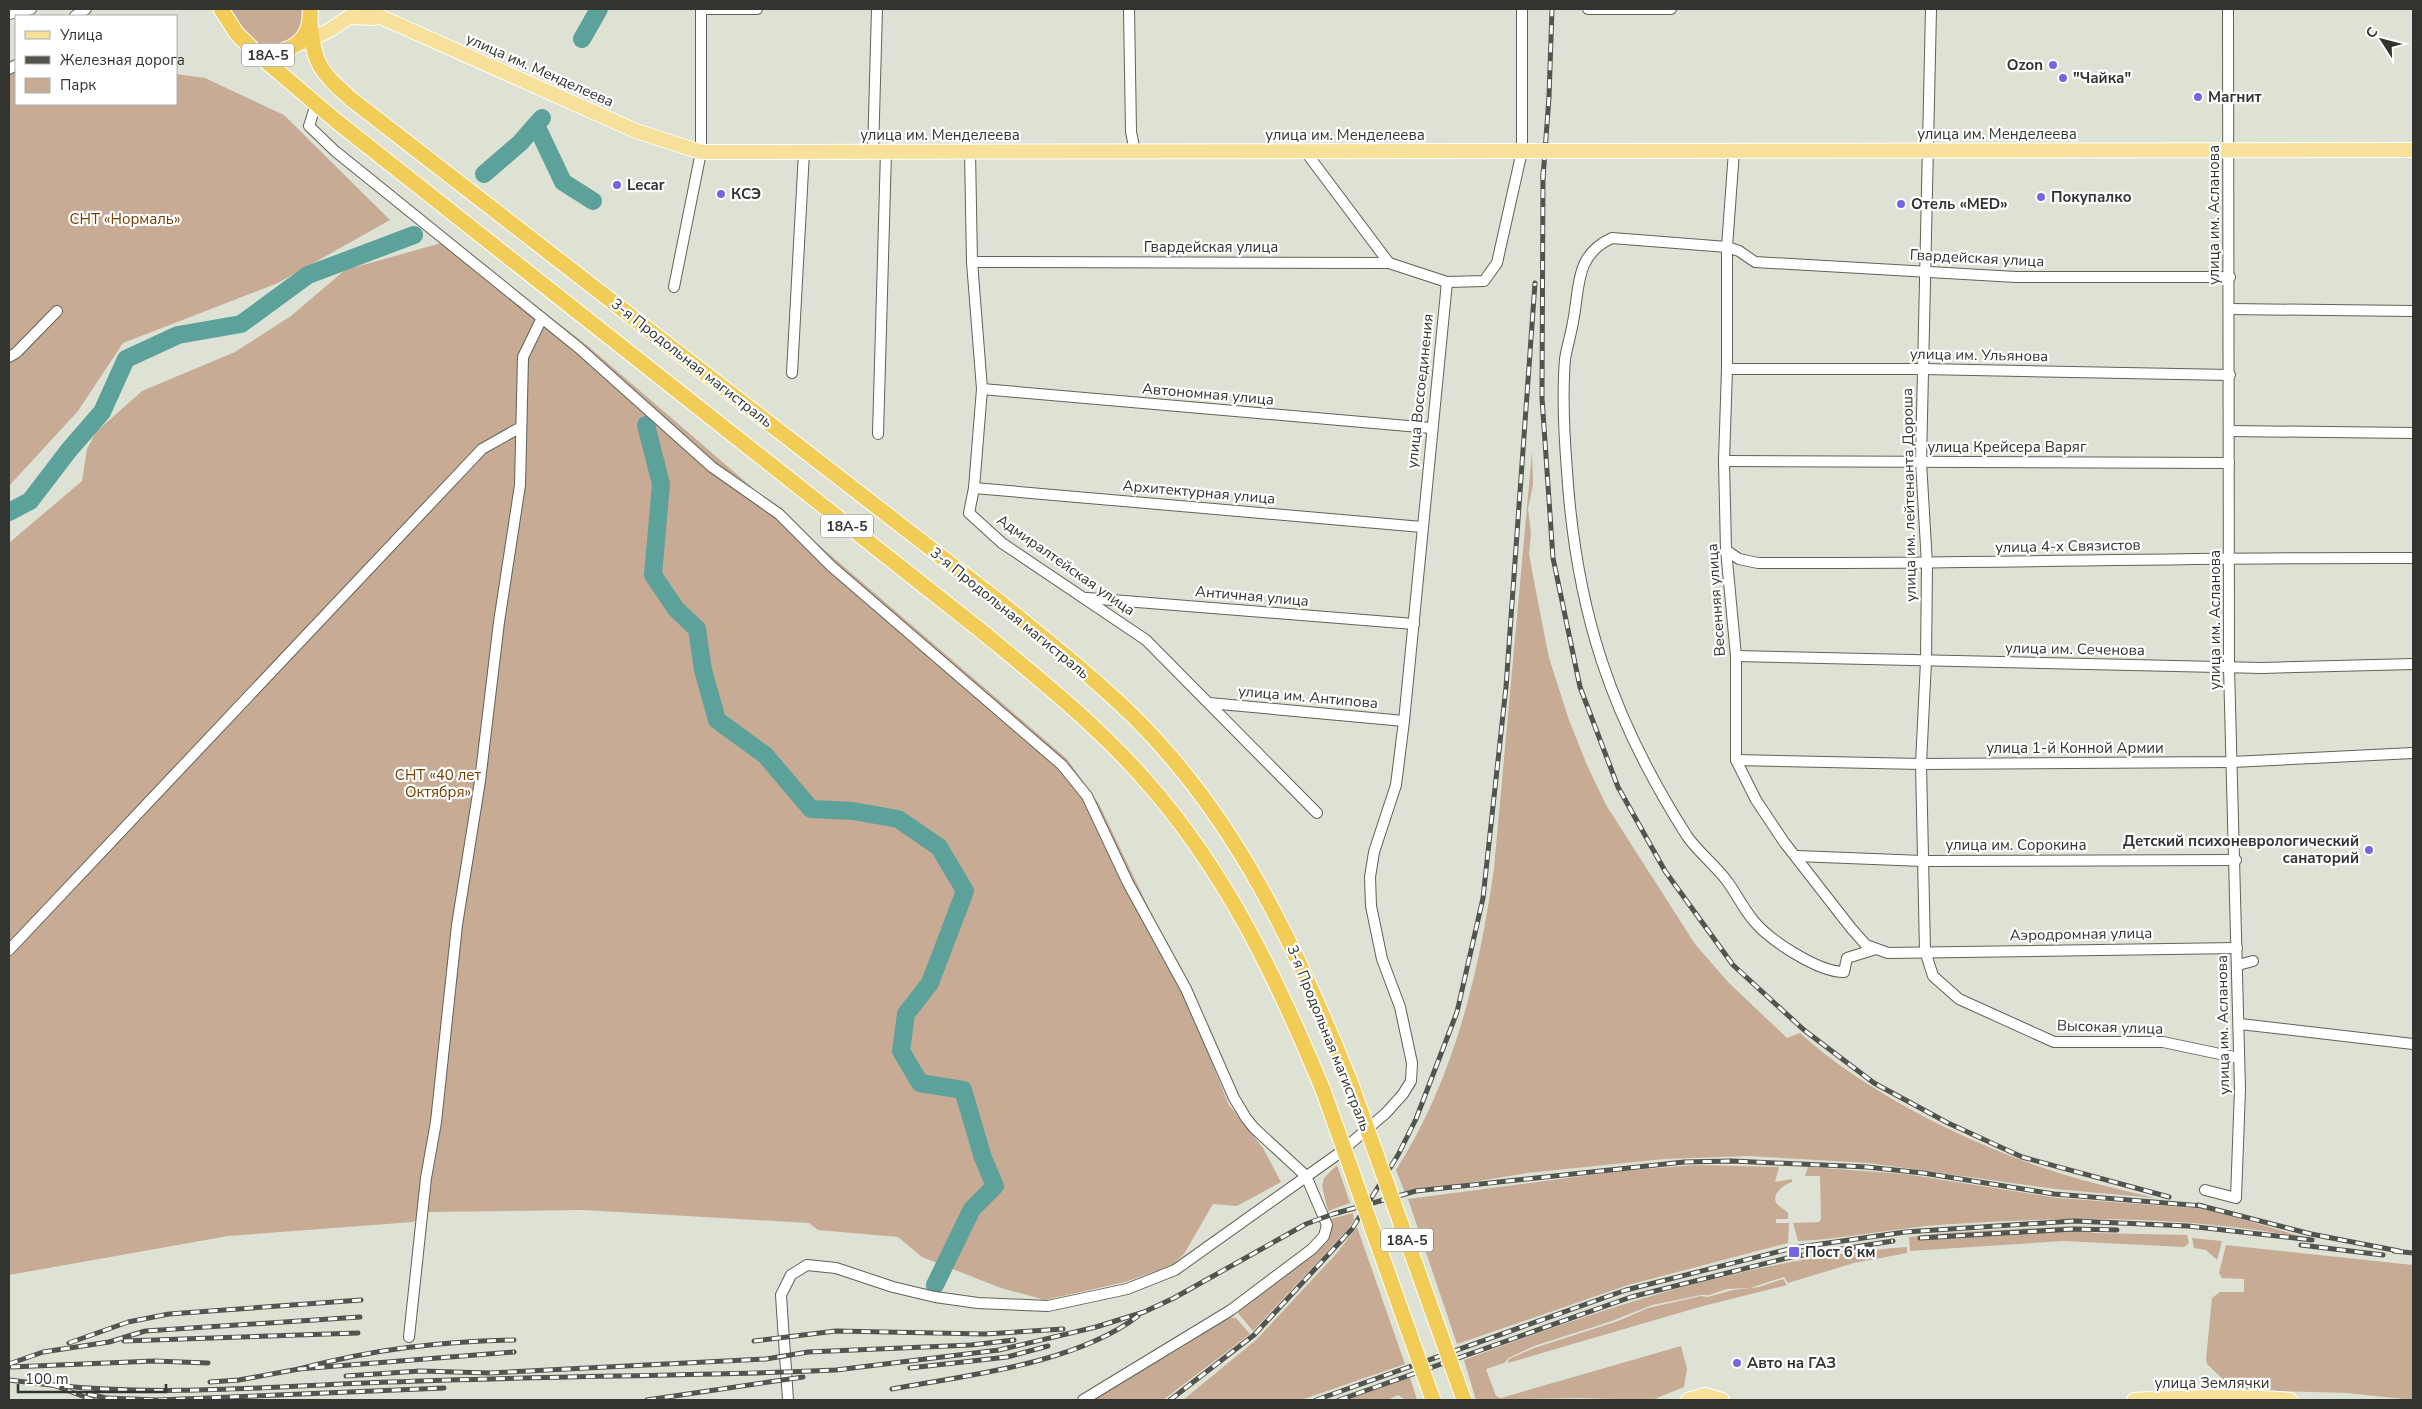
<svg xmlns="http://www.w3.org/2000/svg" width="2422" height="1409" font-family="'Nunito Sans',sans-serif">
<rect width="100%" height="100%" fill="#dde2d5"/>
<!-- green -->
<g fill="#c7ab95">
<path d="M229,9H305C304,19 301,34 292,40C282,48 261,49 251,41C242,33 235,19 229,9Z"/>
<polygon points="16,65 16,104 176,104 176,74 205,78 284,115 390,220 278,283 123,343 78,411 9,486 9,68"/>
<polygon points="452,240 589,347 1067,759 1099,804 1152,915 1229,1105 1263,1148 1281,1182 1237,1206 1213,1204 1184,1254 1172,1265 1125,1282 1045,1300 1001,1288 922,1257 898,1237 818,1230 809,1223 584,1210 428,1212 413,1222 228,1236 9,1275 9,543 82,481 87,449 96,432 142,391 235,352 291,316 345,270"/>
<path d="M1532,452L1533,484L1528,509L1531,533L1529,554L1534,581L1549,658L1569,720L1587,765L1606,805L1695,944L1728,982L1787,1038L1800,1033C1867,1094 1973,1146 2059,1173C2090,1183 2123,1190 2155,1198L2055,1189L1869,1163L1748,1156L1664,1159L1527,1173L1405,1193L1396,1170C1454,1079 1479,974 1494,868Z"/>
<polygon points="1337,1165 1350,1203 1328,1211 1322,1186 1324,1178"/>
<path d="M1697,1165L1779,1167L1775,1182L1792,1179V1182C1784,1184 1770,1195 1777,1204C1780,1207 1785,1210 1788,1213V1219H1776V1223H1789L1788,1243L1628,1285L1457,1344L1408,1199L1620,1171Z"/>
<path d="M1808,1167L1905,1174L2058,1198L2206,1209L2307,1238C2182,1215 2063,1216 1937,1225C1890,1229 1844,1239 1798,1241L1793,1223L1819,1222L1821,1219L1820,1176H1805Z"/>
<polygon points="1353,1213 1354,1220 1348,1229 1253,1331 1238,1313 1239,1309 1328,1236 1332,1228 1331,1219"/>
<polygon points="2070,1226 2094,1233 2187,1235 2189,1243 2184,1247 2063,1241 1910,1251 1909,1237 1945,1233"/>
<polygon points="1357,1227 1405,1364 1301,1400 1183,1400 1256,1340 1336,1254"/>
<polygon points="2192,1238 2222,1241 2217,1260 2206,1250 2194,1248"/>
<polygon points="2226,1245 2413,1265 2413,1400 2347,1393 2248,1390 2230,1386 2207,1364 2206,1360 2212,1298 2220,1292 2244,1292 2244,1279 2222,1278 2219,1273"/>
<path d="M1907,1247V1253L1854,1263L1788,1283L1784,1277L1750,1288L1727,1289L1709,1295H1701L1652,1305L1609,1322L1534,1346L1509,1358L1504,1363L1486,1369L1496,1396L1501,1398L1681,1346L1687,1369L1684,1387L1652,1400L1578,1398L1476,1400L1464,1360C1608,1306 1753,1258 1907,1247Z"/>
<polygon points="1783,1279 1787,1285 1703,1306 1508,1363 1509,1359 1534,1348 1618,1321 1648,1308 1701,1296 1708,1297 1733,1290 1759,1287"/>
<polygon points="1226,1317 1236,1318 1250,1334 1163,1400 1091,1400 1184,1346"/>
<polygon points="1409,1374 1417,1400 1406,1400 1398,1395 1387,1400 1333,1400"/>
</g>
<g fill="none" stroke-linecap="round" stroke-linejoin="round">
<!-- river -->
<g stroke="#5da19b" stroke-width="18">
<polyline points="582,39 599,9"/>
<polyline points="536,125 563,182 593,201"/>
<polyline points="484,174 520,143 542,118"/>
<polyline points="646,425 661,484 653,575 676,609 697,629 703,670 717,720 765,755 811,809 853,811 898,819 939,847 965,891 930,983 906,1014 901,1051 920,1083 963,1090 983,1158 995,1186 972,1209 935,1285"/>
<polyline points="9,512 30,501 69,450 102,412 126,359 178,335 241,324 308,275 414,235"/>
</g>
<!-- minor casing -->
<g stroke="#5f6358" stroke-width="12">
<g id="minor">
<polyline points="701,9 757,9"/>
<polyline points="1129,9 1131,132 1135,151"/>
<polyline points="1588,9 1671,9"/>
<polyline points="1931,9 1921,462 1927,564 1926,661 1921,764 1925,951 1933,976 1959,999 2054,1042 2163,1042 2239,1058"/>
<polyline points="9,14 31,9"/>
<polyline points="75,16 86,9"/>
<polyline points="9,69 16,65"/>
<polyline points="316,104 309,126 335,151 579,348 712,467 779,514 831,566 1062,765 1087,796 1128,883 1186,989 1234,1098 1246,1118 1254,1128 1306,1176 1327,1225 1324,1236 1312,1249 1231,1310 1083,1400"/>
<polyline points="1305,151 1389,263"/>
<polyline points="1734,151 1727,247 1727,369 1724,461 1726,550 1736,656 1736,760 1756,800 1784,842 1851,928 1866,945 1888,953 2237,948"/>
<polyline points="873,152 877,9"/>
<polyline points="970,152 972,262 982,389 974,488 969,513 1002,543 1146,640 1317,813"/>
<polyline points="972,262 1389,263 1447,282 1484,281 1497,263 1522,151 1522,9"/>
<polyline points="674,287 701,152 701,9"/>
<polyline points="2230,309 2413,311"/>
<polyline points="9,357 16,353 57,311"/>
<polyline points="1727,369 1923,369 2230,375"/>
<polyline points="792,373 804,152"/>
<polyline points="982,389 1431,428"/>
<polyline points="2230,431 2413,433"/>
<polyline points="878,434 886,152"/>
<polyline points="1724,461 2229,463"/>
<polyline points="974,488 1422,527"/>
<path d="M1726,550L1739,559L1758,563C1977,564 2195,557 2413,558"/>
<polyline points="1087,598 1414,624"/>
<polyline points="1736,656 2262,668 2413,664"/>
<polyline points="1209,703 1404,721"/>
<polyline points="1736,760 1921,764 2232,762 2413,753"/>
<polyline points="1797,856 1923,861 2236,860"/>
<path d="M1876,949L1847,958L1844,972C1818,972 1769,940 1753,920C1743,908 1736,893 1727,881C1715,865 1698,852 1687,836C1611,717 1576,611 1567,471C1564,434 1562,396 1565,359C1567,347 1571,334 1573,322C1580,288 1574,255 1612,238L1727,247L1739,251L1755,262L2016,277H2230"/>
<polyline points="9,950 482,449 521,427"/>
<polyline points="2238,965 2253,961"/>
<polyline points="2240,1024 2413,1044"/>
<polyline points="2205,1190 2236,1198 2240,1089 2229,667 2228,9"/>
<polyline points="409,1337 426,1178 436,1122 457,925 480,781 499,622 520,485 523,357 542,318"/>
<polyline points="788,1400 781,1295 791,1275 807,1265 836,1268 893,1287 935,1297 978,1303 1048,1306 1127,1289 1175,1270 1338,1154 1386,1113 1403,1094 1411,1081 1412,1063 1400,1007 1382,959 1371,906 1370,877 1374,852 1396,785 1404,721 1447,282"/>
</g>
</g>
<!-- major casing -->
<g stroke="#fff" stroke-width="16">
<g id="major">
<polyline points="363,9 636,131 701,152 1522,151"/>
<polyline points="303,43 330,30 349,17 374,18"/>
<polyline points="1581,151 2413,150"/>
<polyline points="1688,1400 1705,1395 1722,1400"/>
<path d="M2134,1400C2187,1397 2237,1395 2290,1400"/>
</g>
</g>
<!-- highway casing -->
<g stroke="#fff" stroke-width="17">
<g id="highway">
<path d="M221,9L237,34L260,56C289,52 313,43 310,9"/>
<path d="M310,22C314,65 320,71 351,99L1001,603C1046,640 1092,676 1133,716C1238,820 1295,946 1350,1081"/>
<path d="M260,56L335,120L980,630C1037,677 1096,724 1145,780C1226,871 1277,979 1323,1090"/>
</g>
</g>
<!-- minor -->
<use href="#minor" stroke="#fff" stroke-width="10"/>
<!-- major -->
<use href="#major" stroke="#f7e09a" stroke-width="14"/>
<!-- highway -->
<use href="#highway" stroke="#f1cc56" stroke-width="15"/>
<!-- rail casing -->
<g stroke="#52554e" stroke-width="5">
<g id="rail">
<polyline points="1543,171 1542,398 1553,558 1580,687 1618,787 1665,871 1733,965 1804,1030 1874,1083 1948,1123 2022,1157 2169,1197"/>
<polyline points="1543,178 1549,97 1552,9"/>
<polyline points="2198,1205 2311,1234 2399,1251"/>
<polyline points="1920,1238 2074,1229 2117,1230"/>
<polyline points="2301,1245 2383,1255"/>
<polyline points="2394,1251 2413,1253"/>
<path d="M514,1340C436,1342 374,1349 299,1369L514,1352"/>
<polyline points="124,1341 358,1333"/>
<polyline points="754,1341 836,1331 985,1334 1063,1329"/>
<polyline points="69,1343 128,1322 169,1314 361,1300"/>
<polyline points="9,1364 43,1352 109,1342 145,1331 360,1317"/>
<polyline points="11,1367 154,1361 208,1363"/>
<polyline points="910,1368 1007,1357 1048,1346"/>
<polyline points="346,1376 420,1371 490,1373 766,1359 808,1352 971,1345 1014,1340"/>
<polyline points="9,1380 59,1386"/>
<polyline points="210,1382 239,1380 299,1369"/>
<path d="M892,1389C968,1375 1075,1364 1138,1316"/>
<polyline points="88,1394 115,1400"/>
<polyline points="108,1398 157,1400"/>
<path d="M93,1400L53,1385C164,1397 277,1386 389,1382C521,1377 654,1376 786,1372L836,1370L999,1350L1096,1327L1144,1312L1174,1298L1306,1224L1333,1214L1416,1191L1684,1162L1732,1161L1867,1167L1923,1173L2054,1194L2203,1206"/>
<polyline points="158,1400 444,1388"/>
<polyline points="647,1400 803,1377"/>
<polyline points="1170,1400 1254,1335 1352,1229 1398,1155 1416,1119 1457,1012 1483,898 1506,687 1535,283"/>
<polyline points="1316,1400 1626,1290 1793,1248 1905,1232 2074,1221 2188,1226 2312,1240"/>
<polyline points="1339,1400 1631,1297 1791,1257 1893,1241"/>
</g>
</g>
<!-- rail -->
<use href="#rail" stroke="#fff" stroke-width="3" stroke-dasharray="9" stroke-linecap="butt"/>
<!-- major-bridge casing -->
<g stroke="#fff" stroke-width="16" stroke-linecap="butt">
<polyline id="major-bridge" points="1522,151 1581,151"/>
</g>
<!-- highway-bridge casing -->
<g stroke="#fff" stroke-width="17" stroke-linecap="butt">
<g id="highway-bridge">
<polyline points="1350,1081 1464,1400"/>
<polyline points="1323,1090 1433,1400"/>
</g>
</g>
<!-- major-bridge -->
<use href="#major-bridge" stroke="#f7e09a" stroke-width="14"/>
<!-- highway-bridge -->
<use href="#highway-bridge" stroke="#f1cc56" stroke-width="15"/>
</g>
<!-- markers -->
<g fill="#7565e0" stroke="#fff" stroke-width="2">
<circle cx="2053" cy="65" r="5"/>
<circle cx="2063" cy="78" r="5"/>
<circle cx="2198" cy="97" r="5"/>
<circle cx="617" cy="185" r="5"/>
<circle cx="721" cy="194" r="5"/>
<circle cx="2041" cy="197" r="5"/>
<circle cx="1901" cy="204" r="5"/>
<circle cx="2369" cy="850" r="5"/>
<rect x="1788" y="1246" width="12" height="12" rx="2.5"/>
<circle cx="1737" cy="1363" r="5"/>
</g>
<g text-anchor="middle" dominant-baseline="central" stroke-width="4.5" stroke-linejoin="round" paint-order="stroke">
<!-- shield labels -->
<g fill="#fff" stroke="#70716d" stroke-width="1">
<rect x="242" y="43.5" width="52" height="23" rx="4"/>
<rect x="821" y="514.5" width="52" height="23" rx="4"/>
<rect x="1381" y="1228.5" width="52" height="23" rx="4"/>
</g>
<g font-size="14" font-weight="bold" fill="#32342f">
<text x="268" y="55">18А-5</text>
<text x="847" y="526">18А-5</text>
<text x="1407" y="1240">18А-5</text>
</g>
<!-- poi labels -->
<g font-size="15" font-weight="bold" fill="#32342f" stroke="#fff" text-anchor="start">
<text x="2043" y="65" text-anchor="end">Ozon</text>
<text x="2073" y="78">"Чайка"</text>
<text x="2208" y="97">Магнит</text>
<text x="627" y="185">Lecar</text>
<text x="731" y="194">КСЭ</text>
<text x="2051" y="197">Покупалко</text>
<text x="1911" y="204">Отель «MED»</text>
<text x="2359" y="841" text-anchor="end">Детский психоневрологический<tspan x="2359" dy="17">санаторий</tspan></text>
<text x="1805" y="1252">Пост 6 км</text>
<text x="1747" y="1363">Авто на ГАЗ</text>
</g>
<!-- street labels -->
<g font-size="15" fill="#32342f" stroke="#fff">
<text transform="translate(540 70) rotate(24)">улица им. Менделеева</text>
<text x="1997" y="134">улица им. Менделеева</text>
<text x="940" y="135">улица им. Менделеева</text>
<text x="1345" y="135">улица им. Менделеева</text>
<text transform="translate(2214 215) rotate(-90)">улица им. Асланова</text>
<text x="1211" y="247">Гвардейская улица</text>
<text transform="translate(1977 258) rotate(3)">Гвардейская улица</text>
<text transform="translate(1979 355) rotate(1)">улица им. Ульянова</text>
<text transform="translate(692 363) rotate(38)">3-я Продольная магистраль</text>
<text transform="translate(1420 391) rotate(-84)">улица Воссоединения</text>
<text transform="translate(1208 394) rotate(5)">Автономная улица</text>
<text x="2007" y="447">улица Крейсера Варяг</text>
<text transform="translate(1199 492) rotate(5)">Архитектурная улица</text>
<text transform="translate(1909 495) rotate(-91)">улица им. лейтенанта Дороша</text>
<text transform="translate(2068 546) rotate(-1)">улица 4-х Связистов</text>
<text transform="translate(1066 565) rotate(35)">Адмиралтейская улица</text>
<text transform="translate(1252 596) rotate(5)">Античная улица</text>
<text transform="translate(1716 600) rotate(-94)">Весенняя улица</text>
<text transform="translate(1010 613) rotate(39)">3-я Продольная магистраль</text>
<text transform="translate(2215 620) rotate(-90)">улица им. Асланова</text>
<text transform="translate(2075 649) rotate(1)">улица им. Сеченова</text>
<text transform="translate(1308 697) rotate(5)">улица им. Антипова</text>
<text x="2075" y="748">улица 1-й Конной Армии</text>
<text x="2016" y="845">улица им. Сорокина</text>
<text transform="translate(2081 934) rotate(-1)">Аэродромная улица</text>
<text transform="translate(2223 1025) rotate(-91)">улица им. Асланова</text>
<text transform="translate(2110 1027) rotate(2)">Высокая улица</text>
<text transform="translate(1329 1038) rotate(68)">3-я Продольная магистраль</text>
<text x="2212" y="1383">улица Землячки</text>
</g>
<!-- park labels -->
<g font-size="15" fill="#753f01" stroke="#fff">
<text x="125" y="219">СНТ «Нормаль»</text>
<text x="438" y="775">СНТ «40 лет<tspan x="438" dy="17">Октября»</tspan></text>
</g>
</g>
<!-- border -->
<rect width="2422" height="1409" fill="none" stroke="#32342f" stroke-width="20"/>
<!-- legend -->
<rect x="15" y="15" width="162" height="90" fill="#ffffff" stroke="#adaeac"/>
<rect x="25" y="31" width="25" height="8" fill="#f7e09a" stroke="#adaeac"/>
<text x="60" y="40" font-size="15" fill="#32342f">Улица</text>
<rect x="25" y="56" width="25" height="8" fill="#52554e" stroke="#adaeac"/>
<text x="60" y="65" font-size="15" fill="#32342f">Железная дорога</text>
<rect x="25" y="78" width="25" height="15" fill="#c7ab95" stroke="#adaeac"/>
<text x="60" y="90" font-size="15" fill="#32342f">Парк</text>
<!-- north arrow -->
<g transform="translate(2382 40) rotate(306)" stroke="#ffffff" stroke-width="4" paint-order="stroke">
<path d="M0-4L9 19L0 12L-9 19Z" fill="#32342f"/>
<text y="-8" font-size="14" font-weight="bold" text-anchor="middle" fill="#32342f">С</text>
</g>
<!-- scale -->
<path d="M18 1384v8h148v-8" fill="none" stroke="#32342f" stroke-width="2.5"/>
<text x="25" y="1384" font-size="15" fill="#32342f" stroke="#ffffff" stroke-width="4" paint-order="stroke">100 m</text>
</svg>
